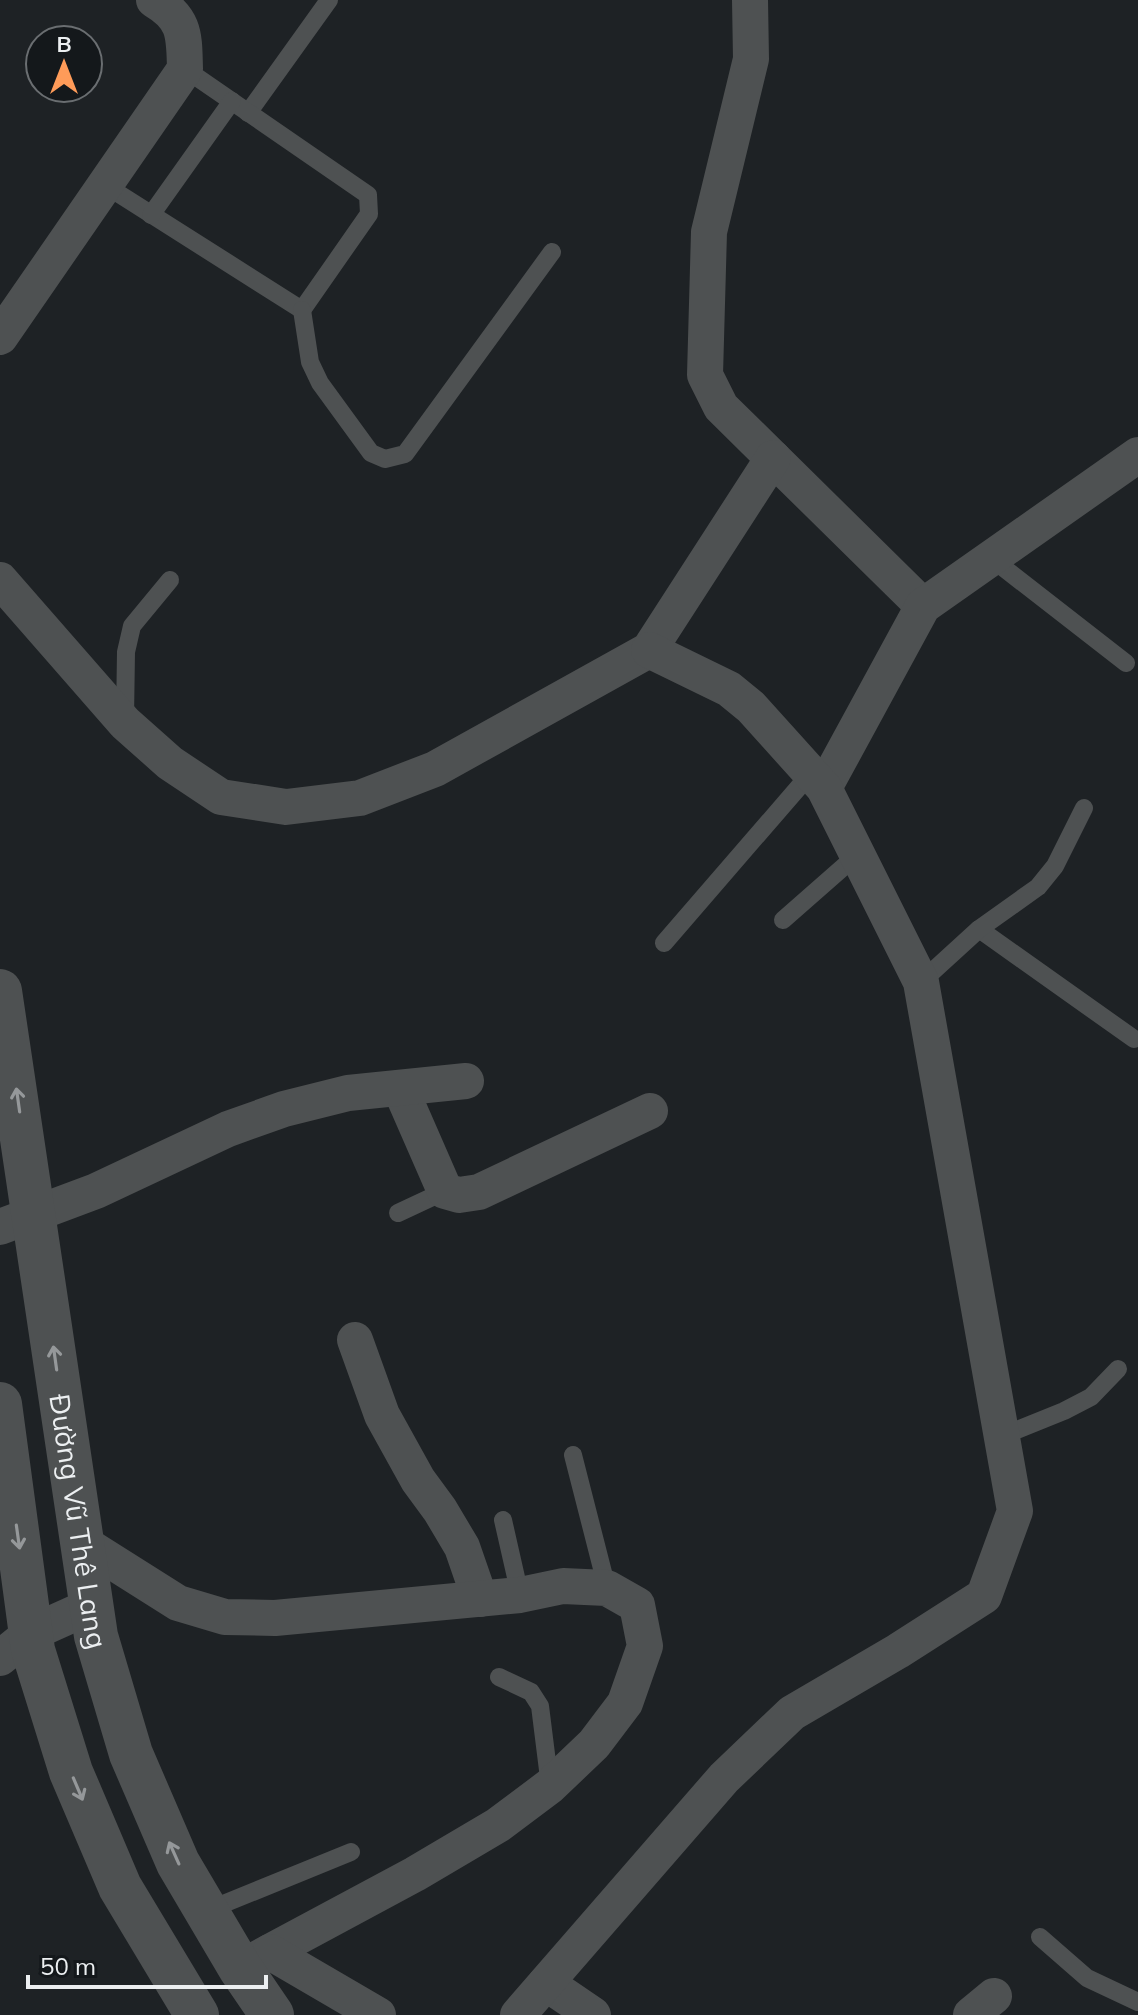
<svg xmlns="http://www.w3.org/2000/svg" width="1138" height="2015" font-family="Mulish,sans-serif">
<rect width="100%" height="100%" fill="#1e2225"/>
<g fill="none" stroke-linecap="round" stroke-linejoin="round">
<!-- service -->
<g stroke="#4e5152" stroke-width="18">
<polyline points="248,113 329,0"/>
<polyline points="105,185 302,310 369,214 368,195 185,69"/>
<polyline points="151,215 232,101"/>
<polyline points="302,310 310,362 320,383 371,453 385,459 405,454 552,252"/>
<polyline points="991,558 1126,663"/>
<polyline points="125,718 126,652 132,626 170,580"/>
<polyline points="783,920 857,855"/>
<polyline points="979,929 1134,1039"/>
<polyline points="664,943 811,773"/>
<polyline points="921,982 979,929 1038,887 1055,866 1084,808"/>
<polyline points="398,1213 445,1191"/>
<polyline points="1002,1436 1064,1411 1091,1397 1118,1369"/>
<polyline points="573,1455 607,1588"/>
<polyline points="503,1520 520,1595"/>
<polyline points="499,1677 531,1692 540,1706 550,1786"/>
<polyline points="206,1911 351,1852"/>
<polyline points="1040,1937 1087,1978 1138,2002"/>
</g>
<!-- minor -->
<g stroke="#4e5152" stroke-width="36">
<polyline points="750,0 751,59 709,232 705,375 721,407 923,606"/>
<path d="M0,337L185,69C184,36 186,19 154,0"/>
<polyline points="0,580 125,723 170,763 221,797 286,807 360,798 435,769 649,650 773,458"/>
<polyline points="824,788 923,606 1138,455"/>
<polyline points="400,1088 445,1191 459,1195 479,1192 650,1111"/>
<polyline points="0,1227 96,1191 228,1129 284,1109 348,1093 466,1081"/>
<polyline points="355,1340 382,1415 418,1480 440,1510 462,1547 480,1599"/>
<polyline points="83,1543 178,1603 225,1617 275,1618 520,1595 563,1586 607,1588 637,1605 645,1646 625,1703 594,1744 550,1786 498,1825 415,1874 240,1968"/>
<polyline points="0,1658 31,1633 91,1606"/>
<polyline points="270,1952 378,2015"/>
<polyline points="546,1983 593,2015"/>
<polyline points="518,2015 724,1778 792,1713 898,1651 984,1596 1015,1511 921,982 824,788 751,707 729,689 649,650"/>
<polyline points="971,2015 994,1996"/>
</g>
<!-- tertiary -->
<g stroke="#4e5152" stroke-width="44">
<path id="s1" d="M0,991L96,1636L131,1754L178,1863L240,1968L272,2015"/>
<polyline points="0,1404 33,1650 71,1772 120,1887 197,2015"/>
</g>
</g>
<!-- one-way arrows -->
<defs><path id="oneway-shaft" d="M-6 0H5M1.5-3L5.5 0L1.5 3" fill="none" stroke-width="1.6" stroke-linecap="round" stroke-linejoin="round" transform="scale(2)"/></defs>
<g stroke="#95989a">
<use href="#oneway-shaft" transform="translate(18 1100) rotate(-98)"/>
<use href="#oneway-shaft" transform="translate(55 1358) rotate(-98)"/>
<use href="#oneway-shaft" transform="translate(18 1537) rotate(82)"/>
<use href="#oneway-shaft" transform="translate(78 1789) rotate(67)"/>
<use href="#oneway-shaft" transform="translate(174 1853) rotate(-114)"/>
</g>
<g text-anchor="middle" dominant-baseline="central" stroke-width="7" stroke-linejoin="round" paint-order="stroke">
<!-- street labels -->
<g font-size="28" fill="#eceff1" stroke="#14181b">
<text stroke="none"><textPath href="#s1" startOffset="536">Đường Vũ Thê Lang</textPath></text>
</g>
</g>
<!-- north arrow -->
<g transform="translate(64 64)"><circle r="38" fill="#14181b" stroke="#6a6e71" stroke-width="2"/>
<path d="M0-6L14 30L0 20L-14 30Z" fill="#fe9b59"/>
<text y="-12" font-size="22" font-weight="bold" text-anchor="middle" fill="#eceff1">B</text>
</g>
<!-- scale -->
<path d="M28 1975v12h238v-12" fill="none" stroke="#eceff1" stroke-width="4"/>
<text x="40" y="1975" font-size="24" fill="#eceff1" stroke="#14181b" stroke-width="6" paint-order="stroke">50 m</text>
</svg>
